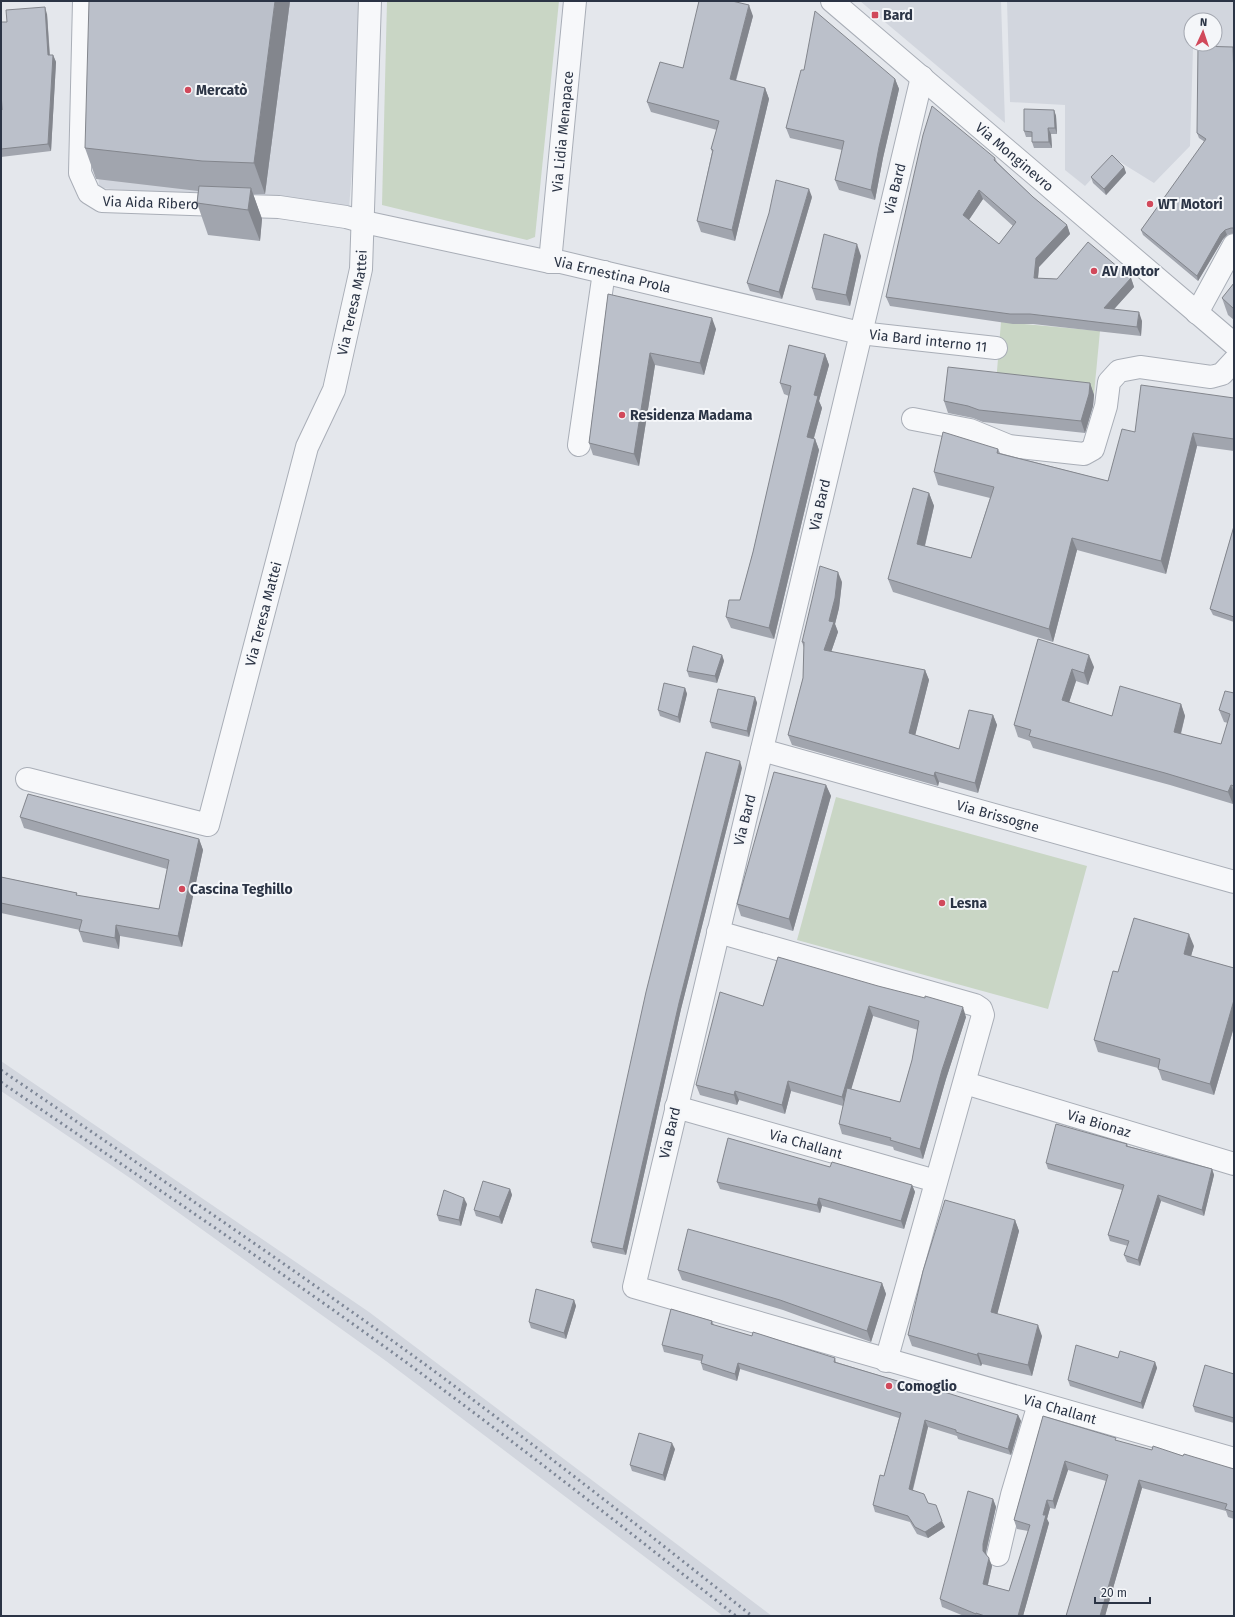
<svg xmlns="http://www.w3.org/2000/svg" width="1235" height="1617" font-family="'Fira Sans',sans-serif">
<rect width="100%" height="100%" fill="#e4e7ec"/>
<!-- built -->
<g fill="#d2d6de" fill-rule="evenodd">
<polygon points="90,1 366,1 349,208 99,188"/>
<polygon points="860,1 1001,1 1005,123"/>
<path d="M1007,1H1234V48L1193,49L1190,146L1154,183L1112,157L1085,186L1065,170V105L1010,102ZM1191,20H1215V44H1191Z"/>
<polygon points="1,1061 369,1312 772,1616 723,1616 386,1361 130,1178 1,1091"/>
</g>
<!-- green -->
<g fill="#c9d6c5">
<polygon points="387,1 559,1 535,237 527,240 382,205"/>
<polygon points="1001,322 1100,331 1094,394 996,383"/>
<polygon points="836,797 1087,866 1048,1009 797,940"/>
</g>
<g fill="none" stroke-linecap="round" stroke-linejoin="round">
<!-- minor casing -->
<g stroke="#a9aeb7" stroke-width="24">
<g id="minor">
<path id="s1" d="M84,1L80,173L89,193L102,201L279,207L346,217L364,222L550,262H561L860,333L996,348"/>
<path id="s2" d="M832,1L1234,344"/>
<path id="s3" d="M922,77L634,1287L1234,1459"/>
<path id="s4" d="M550,262L575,1"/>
<polyline points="1197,313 1234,245"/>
<polyline points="913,419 970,430 1009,446 1084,454 1093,449 1106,406 1109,382 1119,371 1140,367 1211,377 1222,374 1234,361"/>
<polyline points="579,445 604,272"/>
<path id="s5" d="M762,750L1234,882"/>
<path id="s6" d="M27,779L208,825L307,447L334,390L361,269L370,1"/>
<polyline points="718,932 975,1005 981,1009 983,1015 886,1361"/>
<path id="s7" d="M965,1083L1234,1164"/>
<path id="s8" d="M676,1107L936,1181"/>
<polyline points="998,1555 1012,1495 1039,1404"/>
</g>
</g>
<!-- minor -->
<use href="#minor" stroke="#f7f8fa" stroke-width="22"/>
<!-- rail -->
<g stroke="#7d8696" stroke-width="3" stroke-dasharray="2 4" stroke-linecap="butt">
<path d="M1,1070C137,1163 274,1255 408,1352C525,1437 639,1526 752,1616"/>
<path d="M1,1082C135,1174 271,1264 403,1360C516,1443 626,1529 736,1616"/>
</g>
</g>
<!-- wall -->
<g fill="#a1a5ae" fill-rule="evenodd">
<polygon points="290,1 265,194 253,194 262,219 260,241 208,235 197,203 198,191 96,179 85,148"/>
<polygon points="47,14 50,55 53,55 56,62 51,151 1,157 1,110 2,110 7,22"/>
<polygon points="753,16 736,81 765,88 769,99 735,241 701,232 697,221 712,152 711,149 717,130 651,112 647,102 683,68"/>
<polygon points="1233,47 1234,51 1234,233 1227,235 1223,239 1198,281 1143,235 1141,230 1205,142 1199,138 1197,133"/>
<polygon points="804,70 895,79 899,89 883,158 875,200 839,190 835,180 842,150 790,138 786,128"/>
<polygon points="1054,110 1056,116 1057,134 1051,134 1052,148 1034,148 1032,142 1032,137 1026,137 1024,131"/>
<path d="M995,158L997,162L1033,197L1067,225L1070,234L1039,267L1038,278L1057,279L1131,278L1134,287L1114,309L1142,321L1141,336L1033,324H1013L890,306L886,297ZM983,199L1013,226L999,244L969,220Z"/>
<polygon points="1124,167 1126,173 1106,195 1093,183 1091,177"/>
<polygon points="812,197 782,299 750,291 747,283"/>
<polygon points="861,256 850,306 816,300 812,288"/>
<polygon points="1234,283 1234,320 1228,315 1222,298"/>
<polygon points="608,294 716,329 704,375 655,365 639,466 593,455 589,443"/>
<polygon points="825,354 829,365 819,401 822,408 814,438 815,439 819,450 774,639 731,628 726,617 740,600 753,552 789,396 784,394 780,383"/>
<polygon points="1090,383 1094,395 1093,406 1085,433 983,422 973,418 948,413 944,401"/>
<polygon points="1234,398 1234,451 1197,446 1166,574 1077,550 1053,642 893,592 888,579 929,493 934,506 925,546 971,558 990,498 938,485 934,472 998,449 1000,453 1108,481 1135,432"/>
<polygon points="1234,526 1234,622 1213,615 1210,609"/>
<polygon points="842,582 839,608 835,624 838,632 831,652 925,670 929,680 915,735 959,749 993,715 997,725 978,793 939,782 938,786 792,745 788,735 803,678 804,648 802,642"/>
<polygon points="1038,639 1094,667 1088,685 1076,681 1069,702 1112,716 1181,704 1185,716 1181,734 1221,744 1228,723 1224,722 1219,710 1234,693 1234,801 1233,804 1170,785 1033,748 1030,741 1018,737 1014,725"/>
<polygon points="722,655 724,661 717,683 689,677 687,671"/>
<polygon points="685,688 687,694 680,723 660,716 658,710"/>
<polygon points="755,697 757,703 749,737 712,728 710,722"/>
<polygon points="742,768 681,1009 626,1255 593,1248 591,1242"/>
<polygon points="826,785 831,796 793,931 741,916 737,904"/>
<polygon points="20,817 199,839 203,850 182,947 120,936 119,949 83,942 79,931 80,930 1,913 1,877 77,893 77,896 159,909 167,869 24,828"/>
<polygon points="1194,946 1191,956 1234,968 1234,1027 1214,1095 1162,1080 1158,1068 1098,1052 1094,1040 1118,972"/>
<path d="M778,957L966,1017L946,1079L923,1159L894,1150L893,1147L842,1134L839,1124L843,1106L791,1091L785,1114L739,1100L737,1105L700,1095L696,1085L763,1006ZM873,1016L918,1030L912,1060L900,1102L851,1089Z"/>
<polygon points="1127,1144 1128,1146 1212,1169 1214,1175 1204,1216 1161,1201 1140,1266 1127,1262 1124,1255 1128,1246 1110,1241 1108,1235 1122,1190 1048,1169 1046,1163"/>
<polygon points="830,1167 912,1185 915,1192 904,1229 822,1206 820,1213 720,1189 717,1182"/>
<polygon points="510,1189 512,1195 502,1224 476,1216 474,1210"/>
<polygon points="467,1204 461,1226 439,1221 437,1215"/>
<polygon points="1015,1220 1019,1231 997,1314 1042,1336 1032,1376 982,1364 981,1366 912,1346 908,1335"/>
<polygon points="678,1270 882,1283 886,1294 871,1342 783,1310 682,1280"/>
<polygon points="574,1300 576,1306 566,1339 531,1328 529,1322"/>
<polygon points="712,1321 714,1325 752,1336 835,1358 836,1362 911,1385 1018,1415 1021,1421 1011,1455 958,1439 957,1436 928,1427 913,1490 928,1503 945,1527 928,1538 917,1534 910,1522 875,1512 873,1505 884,1476 899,1418 740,1369 737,1381 703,1370 701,1363 701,1361 664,1352 662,1345"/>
<polygon points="1155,1362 1157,1368 1143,1409 1070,1386 1068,1380"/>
<polygon points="1234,1374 1234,1423 1195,1412 1193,1406"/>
<polygon points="1043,1416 1116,1441 1152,1450 1183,1456 1234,1469 1234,1519 1228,1517 1226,1511 1142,1488 1105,1616 1066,1616 1106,1481 1068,1470 1055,1509 1050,1508 1047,1519 1049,1523 1023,1616 964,1616 942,1607 940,1599 993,1499 996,1507 986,1552 986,1554 992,1566 988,1585 1009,1591 1028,1531 1017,1529 1014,1520"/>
<polygon points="675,1449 665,1481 632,1471 630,1465"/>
</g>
<!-- shaded-wall -->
<g fill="#83868d">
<polygon points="275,1 290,1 265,194 254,163"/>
<polygon points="749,5 753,16 733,90 730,79"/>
<polygon points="45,7 47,14 50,62 48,55"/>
<polygon points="1233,47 1234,51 1234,80"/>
<polygon points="53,55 56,62 51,151 48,144"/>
<polygon points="895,79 899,89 883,158 875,200 871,190 879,147"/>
<polygon points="765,88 769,99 735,241 732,230"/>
<polygon points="1054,110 1056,116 1057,134 1055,128"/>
<polygon points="1048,128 1051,134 1052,148 1049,142"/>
<polygon points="1124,167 1126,173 1106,195 1104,189"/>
<polygon points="251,188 262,219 260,241 248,210"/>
<polygon points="809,189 812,197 782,299 779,292"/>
<polygon points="979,190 983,199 966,224 963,215"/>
<polygon points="1067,225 1070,234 1039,267 1037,287 1034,278 1036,258"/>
<polygon points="1225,230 1227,235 1223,239 1198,281 1197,276 1221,234"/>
<polygon points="857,244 861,256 850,306 846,295"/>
<polygon points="1131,278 1134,287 1107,317 1104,308"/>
<polygon points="1139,312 1142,321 1141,336 1137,327"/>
<polygon points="712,318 716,329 704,375 700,363"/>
<polygon points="650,353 655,365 639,466 634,454"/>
<polygon points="825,354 829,365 819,401 822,408 811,448 807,437 814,395"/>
<polygon points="1090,383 1094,395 1093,406 1085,433 1081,421"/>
<polygon points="1193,433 1197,446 1166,574 1161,561"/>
<polygon points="815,439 819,450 774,639 769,628"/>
<polygon points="929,493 934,506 922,557 917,544"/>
<polygon points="1072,538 1077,550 1053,642 1049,629"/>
<polygon points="838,572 842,582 839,608 835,624 838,632 828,661 824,650"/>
<polygon points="722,655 724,661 717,683 715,676"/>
<polygon points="1089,655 1094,667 1088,685 1084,673"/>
<polygon points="1072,669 1076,681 1066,712 1062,700"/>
<polygon points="925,670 929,680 913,744 909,733"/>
<polygon points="685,688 687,694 680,723 678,717"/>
<polygon points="755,697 757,703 749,737 747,731"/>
<polygon points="1181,704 1185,716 1178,744 1174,732"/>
<polygon points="993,715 997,725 978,793 975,783"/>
<polygon points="740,761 742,768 681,1009 626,1255 623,1249 679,1003"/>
<polygon points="935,772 939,782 938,786 934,776"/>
<polygon points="826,785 831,796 793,931 789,919"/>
<polygon points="1231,785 1234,793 1234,801 1233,804 1228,792"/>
<polygon points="199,839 203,850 182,947 178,936"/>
<polygon points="116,925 120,936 119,949 115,938"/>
<polygon points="1189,934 1194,946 1188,966 1184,954"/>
<polygon points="1234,1000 1234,1027 1214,1095 1210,1084"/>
<polygon points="869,1006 873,1016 846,1107 842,1097"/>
<polygon points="963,1007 966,1017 946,1079 923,1159 920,1149 942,1070"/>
<polygon points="788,1081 791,1091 785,1114 782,1105"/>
<polygon points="735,1091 739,1100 737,1105 734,1095"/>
<polygon points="1212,1169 1214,1175 1204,1216 1202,1210"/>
<polygon points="912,1185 915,1192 904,1229 901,1221"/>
<polygon points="510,1189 512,1195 502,1224 499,1217"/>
<polygon points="1158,1195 1161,1201 1140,1266 1138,1260"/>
<polygon points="464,1198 467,1204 461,1226 459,1220"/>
<polygon points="819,1198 822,1206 820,1213 817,1205"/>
<polygon points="1015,1220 1019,1231 995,1323 991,1312"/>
<polygon points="882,1283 886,1294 871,1342 867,1331"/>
<polygon points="574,1300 576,1306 566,1339 564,1333"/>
<polygon points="1038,1325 1042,1336 1032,1376 1028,1365"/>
<polygon points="978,1353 982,1364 981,1366 977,1355"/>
<polygon points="1155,1362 1157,1368 1143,1409 1141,1403"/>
<polygon points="738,1363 740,1369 737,1381 735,1374"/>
<polygon points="1018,1415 1021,1421 1011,1455 1008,1449"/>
<polygon points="925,1420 928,1427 911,1496 909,1489"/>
<polygon points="672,1443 675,1449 665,1481 663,1475"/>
<polygon points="1065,1461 1068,1470 1055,1509 1053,1501"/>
<polygon points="1139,1480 1142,1488 1105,1616 1100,1616"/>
<polygon points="993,1499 996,1507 986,1552 986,1559 983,1551 983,1544"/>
<polygon points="1047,1500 1050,1508 1047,1519 1049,1523 1023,1616 1018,1616"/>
<polygon points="942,1521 945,1527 928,1538 925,1532"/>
<polygon points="989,1558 992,1566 986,1592 983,1584"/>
</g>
<!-- building -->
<g fill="#bbc0ca" stroke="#83868d" fill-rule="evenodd">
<polygon points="89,1 275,1 254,163 202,161 85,148"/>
<polygon points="699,1 732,1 749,5 730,79 765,88 732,230 697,221 713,150 711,149 719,121 647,102 660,62 683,68"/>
<polygon points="45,7 48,55 53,55 48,144 1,149 1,110 2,110 1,91 1,22 7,22 6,10"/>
<polygon points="815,11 895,79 879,147 871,190 835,180 844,141 786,128 801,70 804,70"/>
<polygon points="1198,46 1233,47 1234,80 1234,228 1231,228 1225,230 1221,234 1197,276 1141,230 1206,139 1197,133"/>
<path d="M932,106L995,158L994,160L1033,197L1067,225L1036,258L1034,278L1057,279L1088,242L1131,278L1104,308L1139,312L1137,327L1030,314H1010L886,297L923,135ZM979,190L1016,222L999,244L963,215Z"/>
<polygon points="1024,109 1054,110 1055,128 1048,128 1049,142 1032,142 1032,132 1024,131"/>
<polygon points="1112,155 1124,167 1104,189 1091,177"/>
<polygon points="776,180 809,189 779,292 747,283 769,213"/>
<polygon points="199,186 251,188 248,210 197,203"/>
<polygon points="824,234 857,244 846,295 812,288"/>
<polygon points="1234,283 1234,309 1222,298"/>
<polygon points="608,294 712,318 700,363 650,353 634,454 589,443"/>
<polygon points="789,345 825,354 814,395 818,396 807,437 815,439 769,628 726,617 729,600 740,600 753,552 791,386 780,383"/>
<polygon points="948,367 1090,383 1089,394 1081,421 979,410 968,406 944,401"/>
<polygon points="1141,385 1234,398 1234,439 1193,433 1161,561 1072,538 1049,629 888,579 913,488 929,493 917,544 971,558 994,487 934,472 943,432 998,449 997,453 1108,481 1122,429 1135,432"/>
<polygon points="1234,526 1234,617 1210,609"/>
<polygon points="820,566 838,572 835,598 829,621 834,622 824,650 925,670 909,733 959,749 969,710 993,715 975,783 935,772 934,776 788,735 803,678 804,642 802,642"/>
<polygon points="1038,639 1089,655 1084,673 1072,669 1062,700 1112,716 1120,686 1181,704 1174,732 1221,744 1230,714 1219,710 1225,691 1234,693 1234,786 1231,785 1228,792 1165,773 1029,736 1031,730 1014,725"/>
<polygon points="693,646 722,655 715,676 687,671"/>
<polygon points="664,683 685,688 678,717 658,710"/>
<polygon points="718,689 755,697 747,731 710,722"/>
<polygon points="706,752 740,761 679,1003 623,1249 591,1242 646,992"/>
<polygon points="774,772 826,785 789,919 737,904"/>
<polygon points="28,794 199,839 178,936 116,925 115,938 79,931 82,920 1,903 1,877 77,893 76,895 159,909 169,860 20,817"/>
<polygon points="1134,918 1189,934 1184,954 1234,968 1234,1000 1210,1084 1158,1069 1160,1059 1094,1040 1113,971 1118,972"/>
<polygon points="778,957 878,986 925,998 925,996 963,1007 942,1070 920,1149 890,1140 891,1138 839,1124 847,1088 900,1102 912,1060 919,1021 869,1006 842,1097 788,1081 782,1105 735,1091 734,1095 696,1085 720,992 763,1006"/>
<polygon points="1056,1124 1127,1144 1126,1146 1212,1169 1202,1210 1158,1195 1138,1260 1124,1255 1129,1241 1108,1235 1124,1185 1046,1163"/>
<polygon points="728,1138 830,1167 832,1162 912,1185 901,1221 819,1198 817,1205 717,1182"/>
<polygon points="483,1181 510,1189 499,1217 474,1210"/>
<polygon points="444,1190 464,1198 459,1220 437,1215"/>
<polygon points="945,1200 1015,1220 991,1312 1038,1325 1028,1365 978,1353 977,1355 908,1335 923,1271"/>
<polygon points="688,1229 882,1283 867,1331 780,1300 678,1270"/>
<polygon points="536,1289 574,1300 564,1333 529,1322"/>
<polygon points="671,1309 712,1321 711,1324 752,1336 753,1332 835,1358 834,1362 911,1385 912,1382 1018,1415 1008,1449 956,1432 956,1430 925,1420 909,1489 924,1494 928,1503 936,1505 942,1521 925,1532 915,1527 908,1516 873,1505 880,1475 884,1476 901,1413 738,1363 735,1374 701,1363 703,1355 662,1345"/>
<polygon points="1076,1345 1118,1358 1120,1351 1155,1362 1141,1403 1068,1380"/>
<polygon points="1205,1365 1234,1374 1234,1418 1193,1406"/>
<polygon points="1043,1416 1116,1438 1115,1440 1152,1450 1153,1446 1183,1456 1184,1454 1234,1469 1234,1512 1225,1509 1227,1504 1139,1480 1100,1616 1066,1616 1108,1475 1065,1461 1053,1501 1047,1500 1043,1515 1046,1515 1018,1616 985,1616 976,1613 976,1614 940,1599 968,1491 993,1499 983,1544 983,1551 989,1558 983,1584 1009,1591 1030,1525 1014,1520"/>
<polygon points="639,1433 672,1443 663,1475 630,1465"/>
</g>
<!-- markers -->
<g fill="#d1495b" stroke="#f4f6f9" stroke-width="1.5">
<rect x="871" y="11" width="8" height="8" rx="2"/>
<circle cx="188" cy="90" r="4"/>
<circle cx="1150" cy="204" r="4"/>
<circle cx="1094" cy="271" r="4"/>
<circle cx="622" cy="415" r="4"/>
<circle cx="182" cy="889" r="4"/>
<circle cx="942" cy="903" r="4"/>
<circle cx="889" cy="1386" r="4"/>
</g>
<g text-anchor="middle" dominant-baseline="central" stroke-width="4" stroke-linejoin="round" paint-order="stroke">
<!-- poi labels -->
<g font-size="14" font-weight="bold" fill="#2b3445" stroke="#f4f6f9" text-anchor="start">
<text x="883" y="15">Bard</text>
<text x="196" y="90">Mercatò</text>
<text x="1158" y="204">WT Motori</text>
<text x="1102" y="271">AV Motor</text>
<text x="630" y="415">Residenza Madama</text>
<text x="190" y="889">Cascina Teghillo</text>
<text x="950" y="903">Lesna</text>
<text x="897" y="1386">Comoglio</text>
</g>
<!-- street labels -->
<g font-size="14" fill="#2b3445" stroke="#f4f6f9">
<text stroke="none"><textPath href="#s4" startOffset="131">Via Lidia Menapace</textPath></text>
<text stroke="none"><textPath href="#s2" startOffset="240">Via Monginevro</textPath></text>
<text transform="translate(895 189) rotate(-76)">Via Bard</text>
<text stroke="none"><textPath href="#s1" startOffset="258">Via Aida Ribero</textPath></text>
<text stroke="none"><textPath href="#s1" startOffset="727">Via Ernestina Prola</textPath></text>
<text stroke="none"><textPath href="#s6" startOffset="730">Via Teresa Mattei</textPath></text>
<text stroke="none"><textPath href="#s1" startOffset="1050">Via Bard interno 11</textPath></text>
<text transform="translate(820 505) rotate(-77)">Via Bard</text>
<text stroke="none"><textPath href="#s6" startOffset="405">Via Teresa Mattei</textPath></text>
<text stroke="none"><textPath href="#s5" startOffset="245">Via Brissogne</textPath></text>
<text transform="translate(745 820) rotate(-76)">Via Bard</text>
<text stroke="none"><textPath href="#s7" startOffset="140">Via Bionaz</textPath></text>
<text transform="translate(670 1133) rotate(-77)">Via Bard</text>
<text stroke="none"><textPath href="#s8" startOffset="135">Via Challant</textPath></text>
<text stroke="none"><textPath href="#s3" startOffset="1687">Via Challant</textPath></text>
</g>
</g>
<!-- border -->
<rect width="1235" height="1617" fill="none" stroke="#2b3445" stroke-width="4"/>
<!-- north arrow -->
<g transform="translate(1203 32) rotate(3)"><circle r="19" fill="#f4f6f9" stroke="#a4a8b1"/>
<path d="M0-3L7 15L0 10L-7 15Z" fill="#d1495b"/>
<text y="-6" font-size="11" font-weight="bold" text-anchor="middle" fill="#2b3445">N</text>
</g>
<!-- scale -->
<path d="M1095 1597v6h55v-6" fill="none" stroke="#2b3445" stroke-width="2"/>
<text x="1101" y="1597" font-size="12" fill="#2b3445" stroke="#f4f6f9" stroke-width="3" paint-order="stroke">20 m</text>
</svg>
